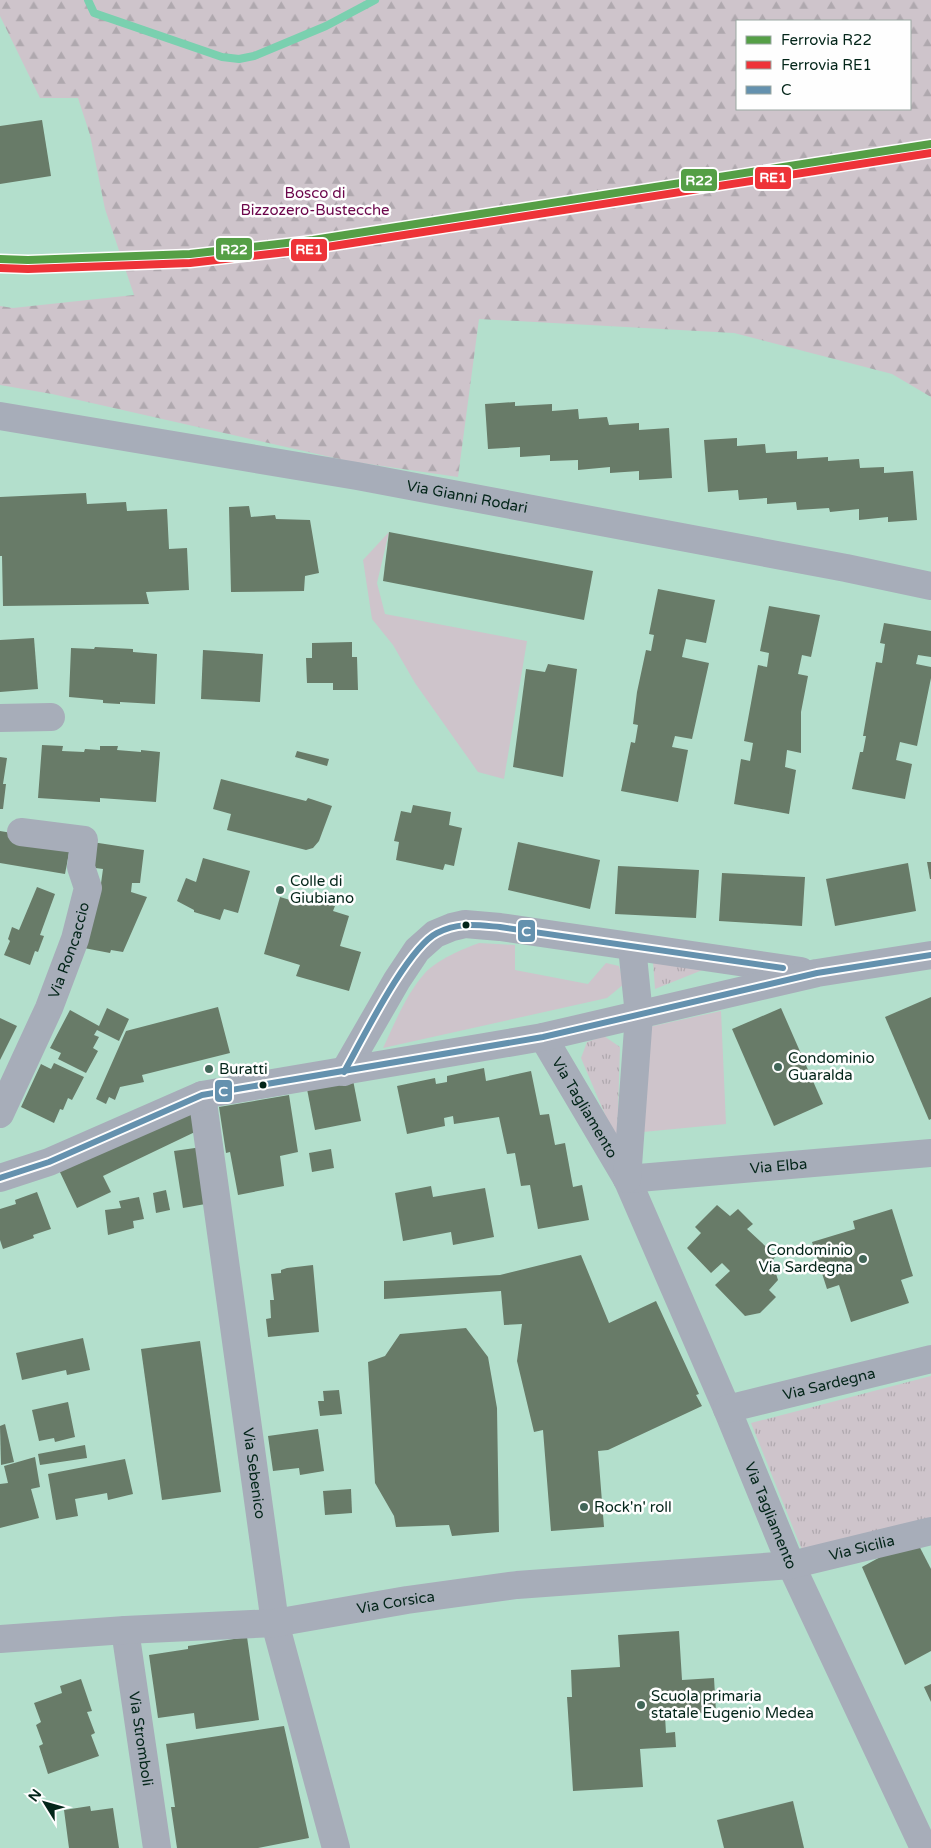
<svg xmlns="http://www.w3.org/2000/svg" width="931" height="1848" font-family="'Varela Round',sans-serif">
<defs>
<pattern id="grass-tufts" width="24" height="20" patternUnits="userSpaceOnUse" patternTransform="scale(1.25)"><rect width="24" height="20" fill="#cec4cb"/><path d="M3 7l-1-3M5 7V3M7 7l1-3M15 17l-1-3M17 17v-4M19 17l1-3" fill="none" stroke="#afa8ae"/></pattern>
<pattern id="forest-firs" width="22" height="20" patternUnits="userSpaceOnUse" patternTransform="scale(1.25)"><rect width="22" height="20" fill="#cec4cb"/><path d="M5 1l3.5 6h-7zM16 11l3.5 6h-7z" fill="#afa8ae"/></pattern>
</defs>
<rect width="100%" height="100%" fill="#b3dfcc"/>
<!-- grass -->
<g fill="url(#grass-tufts)">
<polygon points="653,962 705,969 655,989"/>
<polygon points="604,1036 620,1047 617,1143 581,1058 587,1042"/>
<polygon points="931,1376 931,1521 802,1550 751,1423"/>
</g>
<!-- forest -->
<path fill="url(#forest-firs)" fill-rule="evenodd" d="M0,0H931V397L892,374L734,333L479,319L458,477L348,461L52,394L0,385V306L13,308L134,295L105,209L90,135L78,98H40L0,16ZM737,21H910V109H737Z"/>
<!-- green -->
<g fill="#cec4cb">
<polygon points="389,532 377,583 385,614 527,641 504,779 478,772 415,683 393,645 372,619 363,560"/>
<path d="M479,943L515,945V970L588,984L606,963L619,966L624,984L607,998L383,1048C395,1023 406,994 425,973C437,960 462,949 479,943Z"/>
<polygon points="721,1011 726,1124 643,1132 649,1027"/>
</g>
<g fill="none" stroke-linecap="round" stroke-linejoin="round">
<!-- stream -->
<polyline stroke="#7ad0af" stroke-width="8" points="88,0 94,13 222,57 239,59 254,56 326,26 375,0"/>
</g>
<!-- building -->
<g fill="#687b68">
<polygon points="42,120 51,176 0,184 0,126"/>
<polygon points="515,402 515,406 552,404 552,411 578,409 579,419 607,417 609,425 639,423 639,430 669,428 672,478 639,480 639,471 610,473 610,467 578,470 578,460 550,461 550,455 520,457 520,447 488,449 485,404"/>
<polygon points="737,438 737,446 765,444 766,453 797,451 797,459 828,457 828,461 859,459 860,468 884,467 884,473 913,471 917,520 888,522 888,517 859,520 859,509 830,512 829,508 797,510 796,502 767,504 767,498 739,500 738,490 708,492 704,440"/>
<polygon points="86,493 87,504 126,502 127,511 167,509 169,549 187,548 189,590 146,592 149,604 3,606 2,556 0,556 0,497"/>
<polygon points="249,506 251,517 275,515 276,519 310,520 319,573 305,576 304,591 231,592 229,507"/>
<polygon points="389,532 593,571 584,620 383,581"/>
<polygon points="658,589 715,600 706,643 686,639 682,657 709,663 692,739 675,736 672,747 688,750 678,802 621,791 631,742 635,743 638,725 633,724 637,692 646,650 651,651 654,635 649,634"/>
<polygon points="769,606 820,615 811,657 802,655 798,674 808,676 801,712 801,753 787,750 785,767 796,770 789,814 734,804 741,759 750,761 753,743 744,741 758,665 767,667 769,653 760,651"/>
<polygon points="884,623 931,631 931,657 918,655 916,664 931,667 931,678 917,746 900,742 896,760 912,764 905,799 852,789 860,752 863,752 866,736 863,736 876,662 882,663 885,644 880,643"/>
<polygon points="34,638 38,689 0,692 0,640"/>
<polygon points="352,642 352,657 357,657 358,690 333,690 333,683 307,683 306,658 312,658 312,643"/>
<polygon points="95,647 133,649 133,652 157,654 155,704 120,702 120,704 103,703 103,700 69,697 71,648 94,649"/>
<polygon points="203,650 263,654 260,702 201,699"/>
<polygon points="548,664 577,669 563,777 513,767 526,669 545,672"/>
<polygon points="42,745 63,746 62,751 84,752 85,749 100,750 100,746 118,746 117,750 141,752 141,750 160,752 156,802 100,798 100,802 38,798"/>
<polygon points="297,751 329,759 327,766 295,757"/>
<polygon points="0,757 7,758 3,784 6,784 3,809 0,809"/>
<polygon points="221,779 306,801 308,798 332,806 319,841 313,848 306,850 227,830 231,814 213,809"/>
<polygon points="413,805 451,812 449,825 462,828 454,866 445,864 443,870 396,860 399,842 394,841 401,811 411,813"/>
<polygon points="0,831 71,843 65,874 0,863"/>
<polygon points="92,842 144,850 140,883 132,883 131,892 147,897 123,952 111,950 110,953 84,948 99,898 103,869 88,867"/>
<polygon points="518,842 600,860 590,909 508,890"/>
<polygon points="203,858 250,871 238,913 224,909 220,920 194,912 194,910 177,901 186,878 196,882"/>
<polygon points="927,862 931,862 931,879 930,879"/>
<polygon points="908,863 916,911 835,926 826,879"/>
<polygon points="618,866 699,870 696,918 615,914"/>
<polygon points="722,873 805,877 802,926 719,921"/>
<polygon points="37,887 55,894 40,935 44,936 38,952 35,951 30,965 4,955 10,941 8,939 12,927 19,930"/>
<polygon points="280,897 307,905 309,899 335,906 333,911 349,916 340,946 361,952 349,991 296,976 300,965 264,954"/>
<polygon points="931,997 931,1119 929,1120 885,1017"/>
<polygon points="218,1007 230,1053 142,1075 144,1082 120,1087 115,1100 109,1097 106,1104 96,1099 126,1031"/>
<polygon points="107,1008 129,1019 119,1041 97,1030 94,1035 99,1037 93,1048 98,1051 86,1073 58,1059 61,1053 50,1048 70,1010 99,1026"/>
<polygon points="781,1008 823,1104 774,1126 732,1029"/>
<polygon points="0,1018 17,1026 0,1060"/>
<polygon points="54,1063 84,1077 72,1100 68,1098 63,1110 60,1109 54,1123 21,1107 41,1064 51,1069"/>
<polygon points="484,1068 486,1081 531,1071 540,1115 549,1114 555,1145 565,1143 573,1187 582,1185 589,1220 538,1229 530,1185 521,1186 515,1153 507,1154 499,1117 454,1124 453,1116 444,1118 445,1126 407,1134 397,1086 435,1078 436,1084 447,1082 447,1076"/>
<polygon points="353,1080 361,1121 315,1130 307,1089"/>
<polygon points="289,1095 298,1152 280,1156 284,1186 238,1195 230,1152 226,1153 219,1107"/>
<polygon points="187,1105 197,1131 103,1176 111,1192 77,1208 58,1168"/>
<polygon points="202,1147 211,1203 183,1208 174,1151"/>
<polygon points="331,1149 334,1168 312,1172 309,1153"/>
<polygon points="431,1186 433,1197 485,1188 494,1237 453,1245 451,1232 403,1241 395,1193"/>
<polygon points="166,1190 170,1210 156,1213 153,1193"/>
<polygon points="37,1192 51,1229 33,1235 34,1238 3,1249 0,1240 0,1209 16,1204 15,1200"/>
<polygon points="139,1197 144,1219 133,1221 134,1228 108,1235 105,1210 121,1208 119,1201"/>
<polygon points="717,1205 730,1216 738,1209 753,1224 747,1229 776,1256 772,1261 778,1280 769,1290 776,1297 760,1313 745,1316 715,1285 730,1271 722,1263 711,1273 687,1248 701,1233 695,1227"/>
<polygon points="892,1209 913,1276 901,1280 909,1303 851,1322 839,1285 827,1289 812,1242 855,1229 853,1221"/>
<polygon points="581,1255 609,1323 656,1301 699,1394 696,1395 702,1406 608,1450 598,1451 604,1527 551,1531 543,1430 534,1432 517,1361 522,1324 504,1325 501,1291 384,1299 384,1281 500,1275"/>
<polygon points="313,1265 319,1332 268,1337 266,1319 271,1318 270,1300 274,1300 271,1274 281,1273 281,1270 287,1268"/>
<polygon points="466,1328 488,1357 497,1408 499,1532 452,1536 449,1525 396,1527 394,1516 375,1483 368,1362 385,1356 400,1334"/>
<polygon points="83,1338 90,1370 67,1375 66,1370 22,1380 16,1353"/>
<polygon points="200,1341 221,1492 162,1500 141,1349"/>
<polygon points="339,1390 342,1414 320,1416 318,1401 324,1401 323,1391"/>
<polygon points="68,1402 75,1437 55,1442 54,1438 39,1441 32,1410"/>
<polygon points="5,1424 14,1462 1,1465 0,1426"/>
<polygon points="318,1429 324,1471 300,1475 299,1468 273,1471 268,1436"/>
<polygon points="85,1445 87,1458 40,1465 38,1454"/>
<polygon points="35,1457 40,1487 31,1489 39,1518 0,1528 0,1484 8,1483 4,1466"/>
<polygon points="125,1459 133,1494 108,1500 107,1493 75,1499 78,1516 56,1520 48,1474"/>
<polygon points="351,1489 352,1513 325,1515 323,1491"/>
<polygon points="915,1538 931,1569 931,1651 905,1665 862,1567"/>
<polygon points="679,1631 682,1680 714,1678 716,1712 665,1716 666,1733 675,1732 676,1747 640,1749 643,1787 573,1791 567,1697 572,1697 571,1670 620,1667 618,1635"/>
<polygon points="247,1637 259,1720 196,1729 194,1713 158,1718 149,1655 188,1649 188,1646"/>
<polygon points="81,1679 92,1711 87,1712 95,1733 91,1735 99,1756 48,1774 39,1746 43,1744 36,1725 41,1722 34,1703 62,1693 60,1686"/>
<polygon points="931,1684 931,1702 924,1687"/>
<polygon points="284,1726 309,1838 258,1848 177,1848 171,1807 175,1807 166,1744"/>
<polygon points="793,1801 804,1848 724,1848 717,1820"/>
<polygon points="90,1806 91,1811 113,1808 119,1848 69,1848 64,1810"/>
</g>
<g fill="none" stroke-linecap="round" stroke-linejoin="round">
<!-- minor -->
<g stroke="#a7adb9" stroke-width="28">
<path id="s1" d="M0,416L357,476L846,568L931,586"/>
<polyline points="0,718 51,717"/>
<path id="s2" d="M543,1037L627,1179L727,1409L791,1565L924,1848"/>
<polyline points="344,1072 397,980 417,950 435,934 452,927 465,924 500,927 801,971"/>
<path id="s3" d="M202,1095L275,1623L336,1848"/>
<path id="s4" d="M0,1114L49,1008L75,939L88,888L81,867L84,840L21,832"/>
<polyline points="0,1178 49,1162 202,1095 543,1037 817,973 931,955"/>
<path id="s5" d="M627,1179L931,1153"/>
<polyline points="627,1179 639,1015 632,947"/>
<path id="s6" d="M727,1409L931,1359"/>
<path id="s7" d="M125,1630L157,1848"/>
<path id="s8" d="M0,1639L125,1630L275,1623L407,1600L517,1585L791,1565L931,1531"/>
</g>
<!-- bus-1 casing -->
<g stroke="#fefefe" stroke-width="10">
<g id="bus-1">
<path d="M344,1072C362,1040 407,948 437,933C459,922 476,925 500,927L783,968"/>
<polyline points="0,1178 49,1162 202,1095 543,1037 817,973 931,955"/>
</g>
</g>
<!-- bus-1 -->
<use href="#bus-1" stroke="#6491ae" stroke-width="6"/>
<!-- rail-1 casing -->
<g stroke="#fefefe" stroke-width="11">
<polyline id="rail-1" points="0,259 28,260 190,254 313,240 931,144"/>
</g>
<!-- rail-2 casing -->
<g stroke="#fefefe" stroke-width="11">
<polyline id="rail-2" points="0,268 28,269 190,263 314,249 931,153"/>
</g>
<!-- rail-1 -->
<use href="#rail-1" stroke="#559f46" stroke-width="8"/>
<!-- rail-2 -->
<use href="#rail-2" stroke="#ee3338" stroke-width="8"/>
</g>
<!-- markers -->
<g fill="#416658" stroke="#fefefe" stroke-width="2">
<circle cx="280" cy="890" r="5"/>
<circle cx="778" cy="1067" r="5"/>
<circle cx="209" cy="1069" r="5"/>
<circle cx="863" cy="1259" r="5"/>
<circle cx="584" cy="1507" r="5"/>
<circle cx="641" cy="1705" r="5"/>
</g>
<g fill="#032519" stroke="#fefefe" stroke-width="2">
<circle cx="466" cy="925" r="4.5"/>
<circle cx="263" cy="1085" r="4.5"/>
</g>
<g text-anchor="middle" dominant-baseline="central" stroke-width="5" stroke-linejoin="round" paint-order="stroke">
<!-- park labels -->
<g font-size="15" fill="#6b064b" stroke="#fefefe">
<text x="315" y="193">Bosco di<tspan x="315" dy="17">Bizzozero-Bustecche</tspan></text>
</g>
<!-- street labels -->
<g font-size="15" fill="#032519" stroke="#fefefe">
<text stroke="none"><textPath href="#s1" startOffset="474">Via Gianni Rodari</textPath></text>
<text stroke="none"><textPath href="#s4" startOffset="178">Via Roncaccio</textPath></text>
<text stroke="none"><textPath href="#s2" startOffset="82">Via Tagliamento</textPath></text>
<text stroke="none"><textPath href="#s5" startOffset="152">Via Elba</textPath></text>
<text stroke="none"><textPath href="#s6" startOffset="105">Via Sardegna</textPath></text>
<text stroke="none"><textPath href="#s3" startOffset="382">Via Sebenico</textPath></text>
<text stroke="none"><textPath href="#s2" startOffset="531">Via Tagliamento</textPath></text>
<text stroke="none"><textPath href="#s8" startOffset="868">Via Sicilia</textPath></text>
<text stroke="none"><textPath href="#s8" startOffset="398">Via Corsica</textPath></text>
<text stroke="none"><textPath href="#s7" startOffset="110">Via Stromboli</textPath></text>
</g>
<!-- poi labels -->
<g font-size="15" fill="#032519" stroke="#fefefe" text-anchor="start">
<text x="290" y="881">Colle di<tspan x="290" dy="17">Giubiano</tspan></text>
<text x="788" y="1058">Condominio<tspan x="788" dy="17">Guaralda</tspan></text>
<text x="219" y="1069">Buratti</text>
<text x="853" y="1250" text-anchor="end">Condominio<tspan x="853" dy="17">Via Sardegna</tspan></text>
<text x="594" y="1507">Rock'n' roll</text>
<text x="651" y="1696">Scuola primaria<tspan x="651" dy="17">statale Eugenio Medea</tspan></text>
</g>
</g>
<g stroke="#fefefe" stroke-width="2">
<rect x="754" y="166" width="38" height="24" rx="5" fill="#ee3338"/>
<rect x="680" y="168" width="38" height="24" rx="5" fill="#559f46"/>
<rect x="215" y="237" width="38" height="24" rx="5" fill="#559f46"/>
<rect x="290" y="238" width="38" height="24" rx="5" fill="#ee3338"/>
<rect x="517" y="919" width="19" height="24" rx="5" fill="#6491ae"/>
<rect x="214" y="1079" width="19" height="24" rx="5" fill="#6491ae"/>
</g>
<g font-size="14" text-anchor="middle" font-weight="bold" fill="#fff">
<text x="773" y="182">RE1</text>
<text x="699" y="185">R22</text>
<text x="234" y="254">R22</text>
<text x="309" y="254">RE1</text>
<text x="526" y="936">C</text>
<text x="223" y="1096">C</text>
</g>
<!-- legend -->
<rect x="736" y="20" width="175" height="90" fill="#fefefe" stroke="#9aa7a2"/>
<rect x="746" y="36" width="25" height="8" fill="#559f46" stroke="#9aa7a2"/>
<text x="781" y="45" font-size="15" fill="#032519">Ferrovia R22</text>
<rect x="746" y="61" width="25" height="8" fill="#ee3338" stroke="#9aa7a2"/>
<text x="781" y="70" font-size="15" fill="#032519">Ferrovia RE1</text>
<rect x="746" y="86" width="25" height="8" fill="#6491ae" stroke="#9aa7a2"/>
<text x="781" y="95" font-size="15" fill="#032519">C</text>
<!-- north arrow -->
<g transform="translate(45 1803) rotate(307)" stroke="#fefefe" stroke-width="4" paint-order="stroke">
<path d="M0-4L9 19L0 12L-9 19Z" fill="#032519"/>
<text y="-8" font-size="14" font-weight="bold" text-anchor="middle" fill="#032519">N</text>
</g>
</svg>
